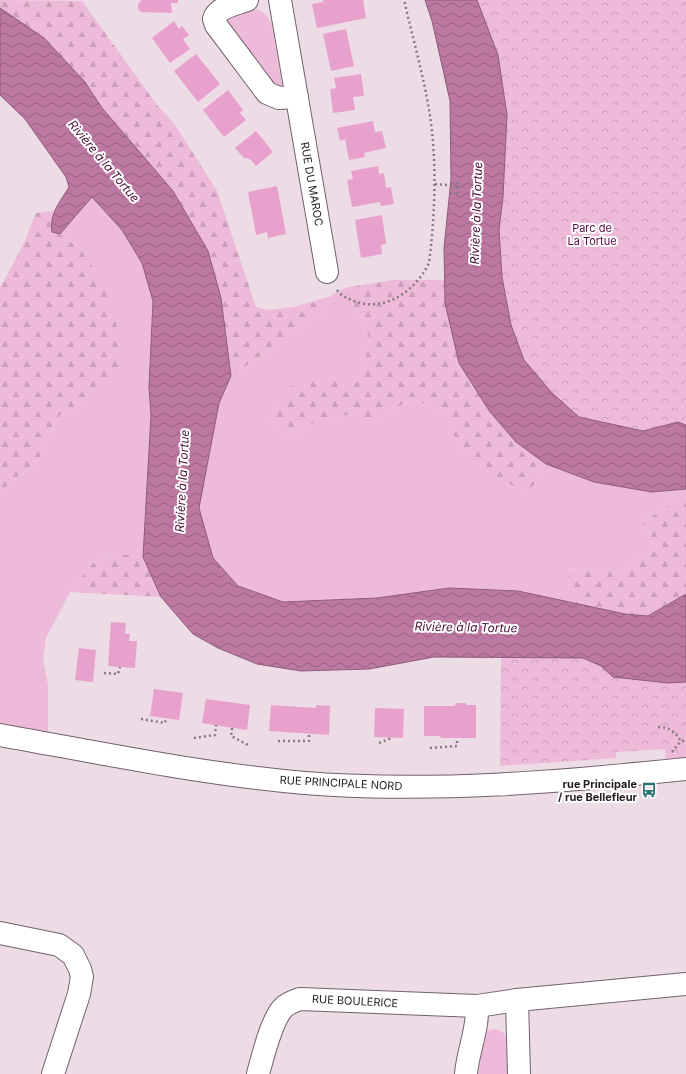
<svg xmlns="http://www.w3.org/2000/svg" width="686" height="1074" font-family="Inter,sans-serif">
<defs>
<pattern id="forest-firs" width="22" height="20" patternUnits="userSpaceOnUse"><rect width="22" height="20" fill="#eebad9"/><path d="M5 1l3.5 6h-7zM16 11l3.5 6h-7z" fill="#cc9fba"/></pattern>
<pattern id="park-crowns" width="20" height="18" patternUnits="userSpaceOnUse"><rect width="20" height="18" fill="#eebad9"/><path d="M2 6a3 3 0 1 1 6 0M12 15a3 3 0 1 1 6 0" fill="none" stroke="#cc9fba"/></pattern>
<pattern id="water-waves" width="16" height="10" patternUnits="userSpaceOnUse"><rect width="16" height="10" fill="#bd78a2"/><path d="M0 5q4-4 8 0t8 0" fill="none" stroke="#996283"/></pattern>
</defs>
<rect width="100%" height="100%" fill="#eddbe5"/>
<!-- grass -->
<g fill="#eebad9">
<path d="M256,9C265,12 268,17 272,25L282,85L281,87L274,85L227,22V19L250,10Z"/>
<polygon points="92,197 122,230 142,263 153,301 149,387 151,415 143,557 113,553 93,563 70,592 46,638 43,659 48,685 48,732 0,723 0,492 40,459 46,441 60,415 87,401 83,250 60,234 79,213"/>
<polygon points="344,288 370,338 360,383 329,376 277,403 271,420 278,431 293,434 316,422 351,414 377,420 401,405 416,400 438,411 464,452 527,494 546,464 594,482 652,492 686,489 686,491 670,504 643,522 654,546 644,558 613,571 567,569 569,587 568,602 518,591 449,588 377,598 283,602 238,586 213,558 199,508 219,403 231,376 335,304 331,296"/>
<polygon points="493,1029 499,1030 504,1033 506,1039 509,1074 478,1074 485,1035 487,1031"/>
</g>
<!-- forest -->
<g fill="url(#forest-firs)">
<polygon points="0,0 82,1 157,105 175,125 217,191 256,307 268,310 294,307 331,296 335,304 231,376 221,298 208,252 173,191 102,108 85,82 44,38 0,8"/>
<polygon points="54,211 51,223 52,231 60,234 83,250 104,287 117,327 123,358 114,379 87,401 60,415 46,441 40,459 0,492 0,288 24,243 36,213"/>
<polygon points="393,280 445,280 445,303 516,442 546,464 528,494 500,479 464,452 438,411 416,400 401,405 377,420 351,414 316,422 293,434 278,431 271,420 277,403 292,386 329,376 360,382 370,338 344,288"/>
<polygon points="686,491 686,594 648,616 625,614 568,602 569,587 567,569 613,571 644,558 654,546 643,522 670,504"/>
<polygon points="114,553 143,557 161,597 70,592 93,563"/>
</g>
<!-- park -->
<g fill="url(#park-crowns)">
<polygon points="477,0 686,0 686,425 678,422 643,431 579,417 552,393 524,360 511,325 502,277 499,230 503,197 507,115 498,55"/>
<polygon points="501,658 583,658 601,666 613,677 686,681 686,758 666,761 665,749 616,752 616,758 500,766"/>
</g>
<!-- water -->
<g fill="url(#water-waves)" stroke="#8e5c7b">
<polygon points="425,0 477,0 498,55 507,115 503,197 499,230 502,277 511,325 524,360 552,393 579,417 643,431 678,422 686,425 686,489 652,492 594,482 546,464 516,442 490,412 459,363 445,303 444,248 451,179 450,101 432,21"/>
<path d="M0,8L44,38L85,82L102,108L173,191L208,251L221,298L231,376L219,403L199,508L213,558L238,586L283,602L377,598L449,588L518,591L625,614L648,616L686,594V682L668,683L613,677L601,666L583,658L434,657L369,669L301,671L257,664L218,648L193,634L161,597L143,557L151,415L149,387L153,301L142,263L122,230L92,197L60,234L52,232C49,214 60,202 69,187L66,177L25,119L0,95Z"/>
</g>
<!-- building -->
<g fill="#e8a1cc">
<polygon points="142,0 178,0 178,3 171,3 172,13 141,12 138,9 138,4"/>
<polygon points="323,0 363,0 366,18 317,28 312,4 323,2"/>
<polygon points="174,21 179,29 182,26 189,35 183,39 190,49 170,63 152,38"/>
<polygon points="346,29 354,66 331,71 323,34"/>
<polygon points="196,54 220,84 198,102 174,71"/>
<polygon points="361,74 364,96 353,97 355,110 333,113 330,89 336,88 334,78"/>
<polygon points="228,90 243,110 240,113 246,120 224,137 203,110"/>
<polygon points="373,121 375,132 382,131 386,148 364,153 365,157 349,160 345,139 340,141 337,128"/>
<polygon points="256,131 273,152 256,166 250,159 244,158 235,148"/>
<polygon points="378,166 379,174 384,173 386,188 391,187 394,204 381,206 380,202 352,207 347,180 353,179 351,171"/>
<polygon points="277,186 286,234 268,238 267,232 256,235 248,192"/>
<polygon points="382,215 386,244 381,245 382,254 361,258 355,220"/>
<polygon points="111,622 126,623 125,634 130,634 129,641 137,641 135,668 108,666"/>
<polygon points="79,648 96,650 93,682 75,680"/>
<polygon points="154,689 183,693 179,720 150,716"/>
<polygon points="206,699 250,705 247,730 202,723"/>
<polygon points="457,703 465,703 467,705 476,705 476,738 441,738 440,736 424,736 424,706 454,706"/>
<polygon points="271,705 316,708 316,705 330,706 329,735 269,731"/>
<polygon points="375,708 404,709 403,738 374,737"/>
</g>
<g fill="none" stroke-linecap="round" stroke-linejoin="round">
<!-- minor casing -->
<g stroke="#71626b" stroke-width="24">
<g id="minor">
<path d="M247,0C237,4 217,7 214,19L216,25L267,93L279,98L297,97"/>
<polyline points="280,0 327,272"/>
<path d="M0,735C101,753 202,774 305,783C432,793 560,782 686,769"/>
<polyline points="0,933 59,945 73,955 80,969 82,977 79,994 53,1074"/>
<polyline points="517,1000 519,1074"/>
<path d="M258,1074C263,1056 271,1021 283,1008C288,1003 294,1001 300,999L477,1006L517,1000L686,984"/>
<path d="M466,1074C468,1050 478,1031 477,1006"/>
</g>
</g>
<!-- path -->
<g stroke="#867980" stroke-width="2.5" stroke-dasharray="2 3" stroke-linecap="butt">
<polyline points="435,184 458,186"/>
<polyline points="457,194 458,179"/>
<path d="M337,290C341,296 347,298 354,301C386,313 416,290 429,263C435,217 437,161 430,116C424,77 413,39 404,0"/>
<polyline points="104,673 118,674 120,667"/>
<polyline points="141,719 165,723 166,718"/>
<path d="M658,727C669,727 674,731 681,741"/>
<polyline points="232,728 231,736 248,745"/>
<polyline points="194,738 215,735 216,725"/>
<polyline points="278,741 309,741 309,733"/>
<polyline points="379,743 392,738"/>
<polyline points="430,748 457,746 457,738"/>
<polyline points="672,752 681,741 686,740"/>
</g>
<!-- minor -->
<use href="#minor" stroke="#fff" stroke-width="22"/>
</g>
<!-- icons -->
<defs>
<g id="bus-bare" transform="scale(1.2)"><path d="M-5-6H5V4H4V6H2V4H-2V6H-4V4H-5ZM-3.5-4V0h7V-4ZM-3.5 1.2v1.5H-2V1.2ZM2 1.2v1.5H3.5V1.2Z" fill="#2b7473" stroke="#fff" stroke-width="2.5" paint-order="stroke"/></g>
</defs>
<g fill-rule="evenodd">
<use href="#bus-bare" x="649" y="790"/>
</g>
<g text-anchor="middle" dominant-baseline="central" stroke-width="4" stroke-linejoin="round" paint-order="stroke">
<!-- street labels -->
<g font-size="11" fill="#221b1f" stroke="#fff">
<text transform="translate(312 184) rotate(80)">RUE DU MAROC</text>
<text transform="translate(341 783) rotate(3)">RUE PRINCIPALE NORD</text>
<text transform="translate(355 1001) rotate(3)">RUE BOULERICE</text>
</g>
<!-- park labels -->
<g font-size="11" fill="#5d0745" stroke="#fff">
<text x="592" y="228">Parc de<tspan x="592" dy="13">La Tortue</tspan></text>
</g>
<!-- poi labels -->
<g font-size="11" font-weight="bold" fill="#221b1f" stroke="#fff" text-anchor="end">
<text x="637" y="784">rue Principale<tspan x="637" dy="13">/ rue Bellefleur</tspan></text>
</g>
<!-- water labels -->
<g font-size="12" font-style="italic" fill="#4a0b37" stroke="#fff">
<text transform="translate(104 161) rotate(50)">Rivière à la Tortue</text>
<text transform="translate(476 213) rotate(-88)">Rivière à la Tortue</text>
<text transform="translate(182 481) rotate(-87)">Rivière à la Tortue</text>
<text transform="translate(466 627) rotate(1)">Rivière à la Tortue</text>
</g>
</g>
</svg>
